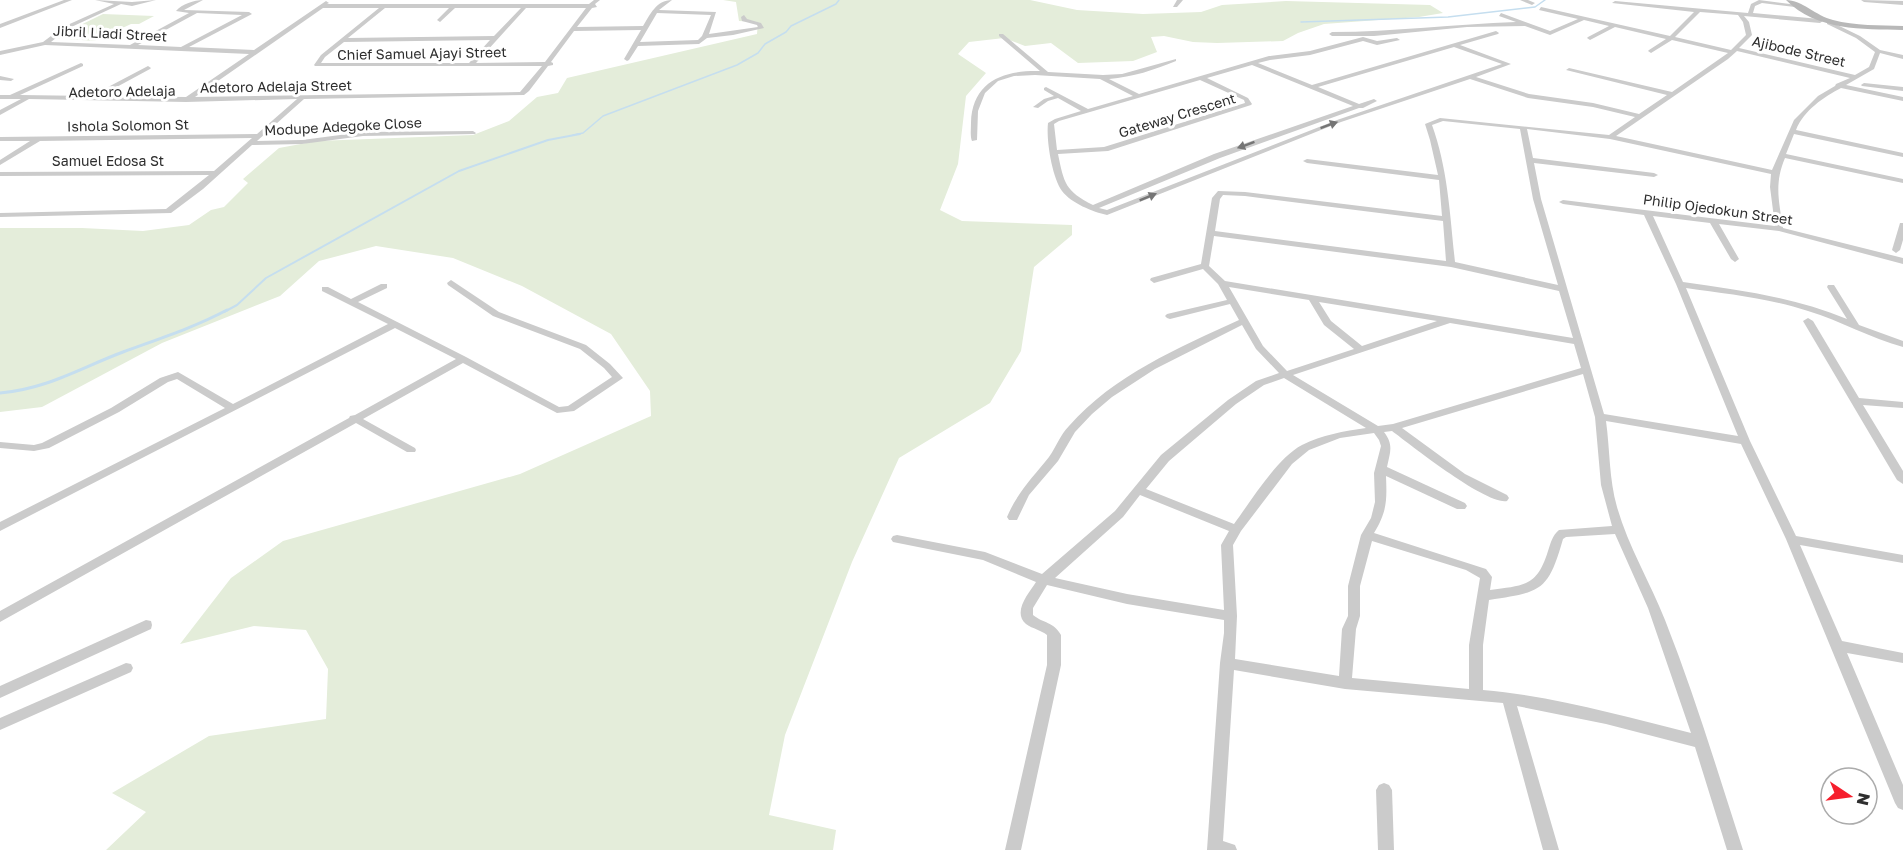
<svg xmlns="http://www.w3.org/2000/svg" width="1903" height="850" font-family="'Golos Text',sans-serif">
<rect width="100%" height="100%" fill="#fff"/>
<!-- green -->
<g fill="#e4edda">
<polygon points="723,0 1030,0 1077,10 1143,14 1201,12 1222,5 1286,1 1430,5 1443,13 1419,17 1324,24 1298,33 1283,41 1217,43 1193,42 1164,36 1151,37 1157,52 1133,61 1078,63 1051,43 1025,46 1004,38 969,42 958,54 986,73 966,96 958,164 940,210 962,221 1072,225 1072,235 1034,267 1021,351 990,403 899,458 852,562 785,735 769,815 836,830 833,850 106,850 146,812 112,793 209,736 326,719 328,669 306,630 254,626 180,644 231,578 283,541 520,474 651,416 650,391 611,334 522,286 453,258 376,246 319,261 280,296 162,343 42,407 0,412 0,228 82,228 143,231 189,225 211,210 224,207 248,183 243,179 279,148 317,141 473,135 509,121 537,97 558,93 567,78 757,34 758,22 739,21 736,2"/>
<polygon points="103,14 154,16 139,24 131,24 95,41 54,38"/>
</g>
<g fill="none" stroke-linecap="round" stroke-linejoin="round">
<!-- stream-far2 -->
<g stroke="#c5deef" stroke-width="1.5">
<polyline points="1301,22 1448,17 1535,7 1545,0"/>
<polyline points="573,135 583,133 603,116 737,65 758,53 765,44 786,32 791,26 836,4 839,0"/>
</g>
<!-- stream-far1 -->
<polyline stroke="#c5deef" stroke-width="2" points="224,312 237,305 266,278 459,171 548,140 580,134"/>
<!-- stream -->
<path stroke="#c5deef" stroke-width="3" d="M0,393C47,389 80,368 123,352C158,339 193,328 227,310"/>
<!-- street -->
<g fill="#cbcbcb" fill-rule="evenodd">
<polygon points="64,0 72,0 0,28 0,24"/>
<path d="M95,0L132,2L156,0L132,6L121,4L67,29L51,42L130,45L189,13L176,11C182,4 194,0 203,0L184,10L249,12L252,14L189,47L254,50L326,1L329,3L327,4H589L594,0H600L595,4L597,7L592,8L577,27L643,26C650,15 656,0 672,0L659,10L716,12L709,34L758,27L757,25L742,21L741,17L744,15L747,19L761,23L764,28L733,35L707,38L699,44L638,46L629,60L627,61L624,59L641,30L574,31L551,62L553,63V65L548,66L529,91L524,95L304,99L257,141L302,140L363,132L473,131L476,133L475,134L363,136L302,144L252,145L203,189L171,213L0,217V213L166,209L209,175L0,176V172L214,171L252,138L40,141L0,165V160L30,141H0V137L257,134L297,99L186,102L29,99L0,115V110L21,99H0V95H10L81,63L83,64V66L20,95L91,96L148,66L151,68L150,69L100,96L186,97L249,54L45,45L0,55V51L43,42L63,27L114,4ZM323,8H379L321,55L314,65L315,66H542L520,92L195,97ZM385,8H449L437,20L440,22L455,8H521L494,36L348,38ZM526,8H586L545,62L476,63ZM197,13L242,15L181,47L138,45ZM657,13L711,15L702,36L698,40L640,42ZM490,40L469,63H321L325,57L344,42Z"/>
<polygon points="1177,0 1183,0 1177,7 1173,7"/>
<polygon points="1520,0 1528,0 1535,3 1532,5"/>
<path d="M1759,0L1798,5L1795,7L1762,3L1755,6L1753,13L1820,19L1823,21L1820,23L1744,16L1749,22L1752,35L1739,48L1855,75L1869,67L1875,52L1856,38L1827,24V22L1829,21L1860,36L1880,50L1903,55V59L1880,53L1874,69L1846,85L1903,97V101L1841,88C1824,97 1804,110 1796,130L1903,153V157L1794,134L1786,154L1903,179V183L1785,158C1774,184 1779,201 1783,228L1903,258V264L1779,231L1719,224L1739,259L1735,262L1731,259L1710,223L1653,216L1683,282C1739,290 1794,297 1847,319L1827,287L1828,285H1834L1859,325L1903,341V347C1870,338 1841,321 1808,311C1769,298 1727,294 1686,288L1750,441L1796,536L1903,555V563L1800,545L1842,641L1903,653V663L1847,653L1903,785V810L1898,808L1895,803L1786,539L1741,444L1606,421C1610,450 1609,479 1617,507C1628,546 1650,582 1665,620C1695,696 1718,773 1743,850H1727L1695,747L1606,724L1517,706L1559,850H1543L1503,703L1345,689L1234,670L1223,841L1235,845L1237,850H1207L1220,663L1224,633V620L1127,604L1047,585L1033,608V615C1044,624 1053,621 1061,635V665L1021,850H1005L1047,665V635C1041,630 1033,629 1026,624C1012,612 1029,593 1036,582L983,560L893,542L891,539L893,536L897,535L985,552L1042,574L1115,511L1161,455L1228,400L1256,381L1279,373L1256,349L1242,325L1155,369L1112,397L1092,414L1075,432L1058,461L1029,495L1017,520H1009L1007,517C1017,493 1033,477 1049,457C1056,447 1060,435 1069,426C1114,375 1178,348 1239,320L1230,304L1170,319L1167,318L1165,316L1167,314L1227,300L1218,284L1203,269L1154,283L1150,280L1151,278L1201,264L1212,198L1218,191L1245,192L1442,216L1439,180L1307,163L1303,161L1307,159L1438,175L1430,140L1425,124L1440,118L1609,135L1635,117L1593,107L1528,98L1470,79L1341,122L1107,215C1093,212 1071,203 1062,191C1052,177 1046,140 1048,123L1055,119L1081,111L1058,98L1048,101L1038,108L1033,107L1044,99L1054,96L1044,90V88L1046,87L1088,109L1133,96L1100,79L1035,75L1014,76L998,81L985,93L978,111L977,140L972,141C970,136 971,129 971,123C972,81 1004,70 1040,71L999,36V34H1003L1048,72L1103,75L1122,74L1176,59V61C1154,70 1133,77 1109,79L1139,94L1269,56L1310,51L1363,37L1377,41L1397,38L1400,40L1377,45L1363,41L1310,55L1270,60L1258,63L1312,85L1496,31L1499,33L1498,34L1460,45L1511,64L1476,77L1529,94L1593,103L1639,114L1667,95L1566,70L1569,68L1672,92L1728,53L1672,40L1651,53L1648,51L1649,50L1666,39L1615,27L1590,40L1587,38L1588,37L1609,26L1584,20L1550,35L1525,26L1467,27L1374,36H1332L1329,34L1332,32C1394,32 1455,24 1516,22L1499,16L1501,13L1550,31L1578,19L1539,10L1541,7L1670,36L1694,12L1612,3L1615,1L1748,13L1751,4ZM1700,12L1738,15L1743,22L1746,35L1731,50L1675,37ZM1454,47L1502,64L1337,120L1107,210L1099,208L1220,158L1359,108H1363L1377,101L1374,99L1359,104L1318,87ZM1737,51L1850,78L1836,84L1835,86L1818,96L1794,120L1772,170L1616,136L1728,59ZM1252,65L1353,106L1214,154L1093,205C1065,191 1064,183 1058,154L1108,151L1251,105L1252,104L1248,98L1207,78ZM1200,80L1244,100L1245,103L1104,147L1057,150L1054,124L1059,121ZM1443,121L1520,129L1533,199L1558,285L1455,262C1450,216 1448,169 1432,125ZM1527,129L1610,139L1771,174L1770,187L1775,226L1563,200L1559,202L1563,204L1644,215L1676,284L1738,436L1604,414L1541,199L1534,163L1654,177L1658,175L1654,173L1533,158ZM1223,195L1245,196L1443,221L1446,261L1215,231L1220,199ZM1214,236L1451,267L1559,291L1573,338L1225,281L1209,266ZM1229,287L1309,300L1324,325L1354,349L1287,371L1263,346ZM1319,302L1437,321L1362,346L1331,321ZM1450,323L1574,344L1581,368L1393,424L1378,426L1293,375ZM1583,374L1595,417L1601,485L1612,526L1559,530C1552,536 1551,542 1548,551C1537,587 1524,585 1490,590L1492,577L1486,569L1374,533C1387,512 1387,500 1386,476L1457,509H1465L1467,506L1465,503L1387,467C1390,452 1394,445 1384,432L1392,431C1411,445 1486,505 1507,501L1509,498L1507,495L1465,474L1402,428ZM1284,378L1366,428C1344,431 1322,435 1302,445C1277,458 1251,501 1234,524L1146,489L1169,461L1236,404L1264,385ZM1374,433L1379,440L1381,446L1374,473L1375,502L1371,518L1361,535L1348,586V616L1342,629L1339,676L1235,659L1237,616L1233,545L1241,531L1292,464L1309,450L1340,438ZM1140,495L1229,531L1221,545L1224,610L1127,594L1055,578L1123,517ZM1615,534L1648,608L1691,733C1623,716 1553,696 1483,690V645L1489,600C1541,592 1548,592 1563,539L1566,537ZM1372,541L1466,570L1480,578L1469,645V689L1352,678L1356,629L1360,616V586Z"/>
<polygon points="1861,0 1903,1 1903,5 1864,2"/>
<polygon points="0,76 14,79 11,81 0,80"/>
<polygon points="1864,83 1903,87 1903,91 1862,86 1861,85"/>
<polygon points="1900,223 1903,223 1903,240 1900,250 1896,253 1892,250"/>
<polygon points="451,280 499,312 586,345 610,364 623,378 574,411 557,413 463,363 363,419 415,448 416,450 415,452 407,452 356,423 0,622 0,611 349,418 350,416 355,415 456,359 395,328 0,531 0,522 225,408 177,379 168,382 119,412 49,448 34,451 0,448 0,442 34,445 42,443 111,408 160,378 178,372 233,404 388,324 322,291 322,287 328,287 351,299 381,284 387,284 387,288 358,302 466,357 559,407 568,406 612,377 604,368 580,349 493,316 448,285 447,283"/>
<polygon points="1808,318 1813,321 1859,398 1903,402 1903,408 1863,405 1903,471 1903,484 1897,480 1803,321"/>
<polygon points="146,620 151,621 152,625 151,629 0,698 0,686"/>
<polygon points="126,663 131,664 133,668 131,672 0,730 0,718"/>
<polygon points="1384,783 1389,785 1392,790 1394,850 1378,850 1376,790 1379,785"/>
</g>
<!-- secondary -->
<path fill="#b8b8b8" fill-rule="evenodd" d="M1786,0C1802,0 1816,16 1833,20C1855,26 1880,25 1903,26V30C1862,29 1817,31 1786,0Z"/>
</g>
<!-- one-way arrows -->
<defs><path id="oneway-solid" d="M-6-.8H1V-3.2L6.5 0L1 3.2V.8H-6Z" transform="scale(1.5)"/></defs>
<g fill="#757575">
<use href="#oneway-solid" transform="translate(1329 125) rotate(-20)"/>
<use href="#oneway-solid" transform="translate(1246 145) rotate(160)"/>
<use href="#oneway-solid" transform="translate(1148 197) rotate(-22)"/>
</g>
<g text-anchor="middle" dominant-baseline="central" stroke-width="6" stroke-linejoin="round" paint-order="stroke">
<!-- far-street labels -->
<g font-size="14" fill="#2e2e2e" stroke="#fff">
<text transform="translate(110 33) rotate(3)">Jibril Liadi Street</text>
<text transform="translate(1799 51) rotate(13)">Ajibode Street</text>
<text transform="translate(422 53) rotate(-1)">Chief Samuel Ajayi Street</text>
<text transform="translate(276 86) rotate(-1)">Adetoro Adelaja Street</text>
<text transform="translate(122 91) rotate(-1)">Adetoro Adelaja</text>
<text transform="translate(1177 115) rotate(-17)">Gateway Crescent</text>
<text transform="translate(128 125) rotate(-1)">Ishola Solomon St</text>
<text transform="translate(343 126) rotate(-3)">Modupe Adegoke Close</text>
<text x="108" y="160">Samuel Edosa St</text>
<text transform="translate(1718 209) rotate(8)">Philip Ojedokun Street</text>
</g>
</g>
<!-- north arrow -->
<g transform="translate(1849 796) rotate(103)"><circle r="28" fill="#ffffff" stroke="#ababab" stroke-width="1.5"/>
<path d="M0-4.5L10 22L0 15L-10 22Z" fill="#f61f2d"/>
<text y="-9" font-size="16" font-weight="bold" text-anchor="middle" fill="#2e2e2e">N</text>
</g>
</svg>
